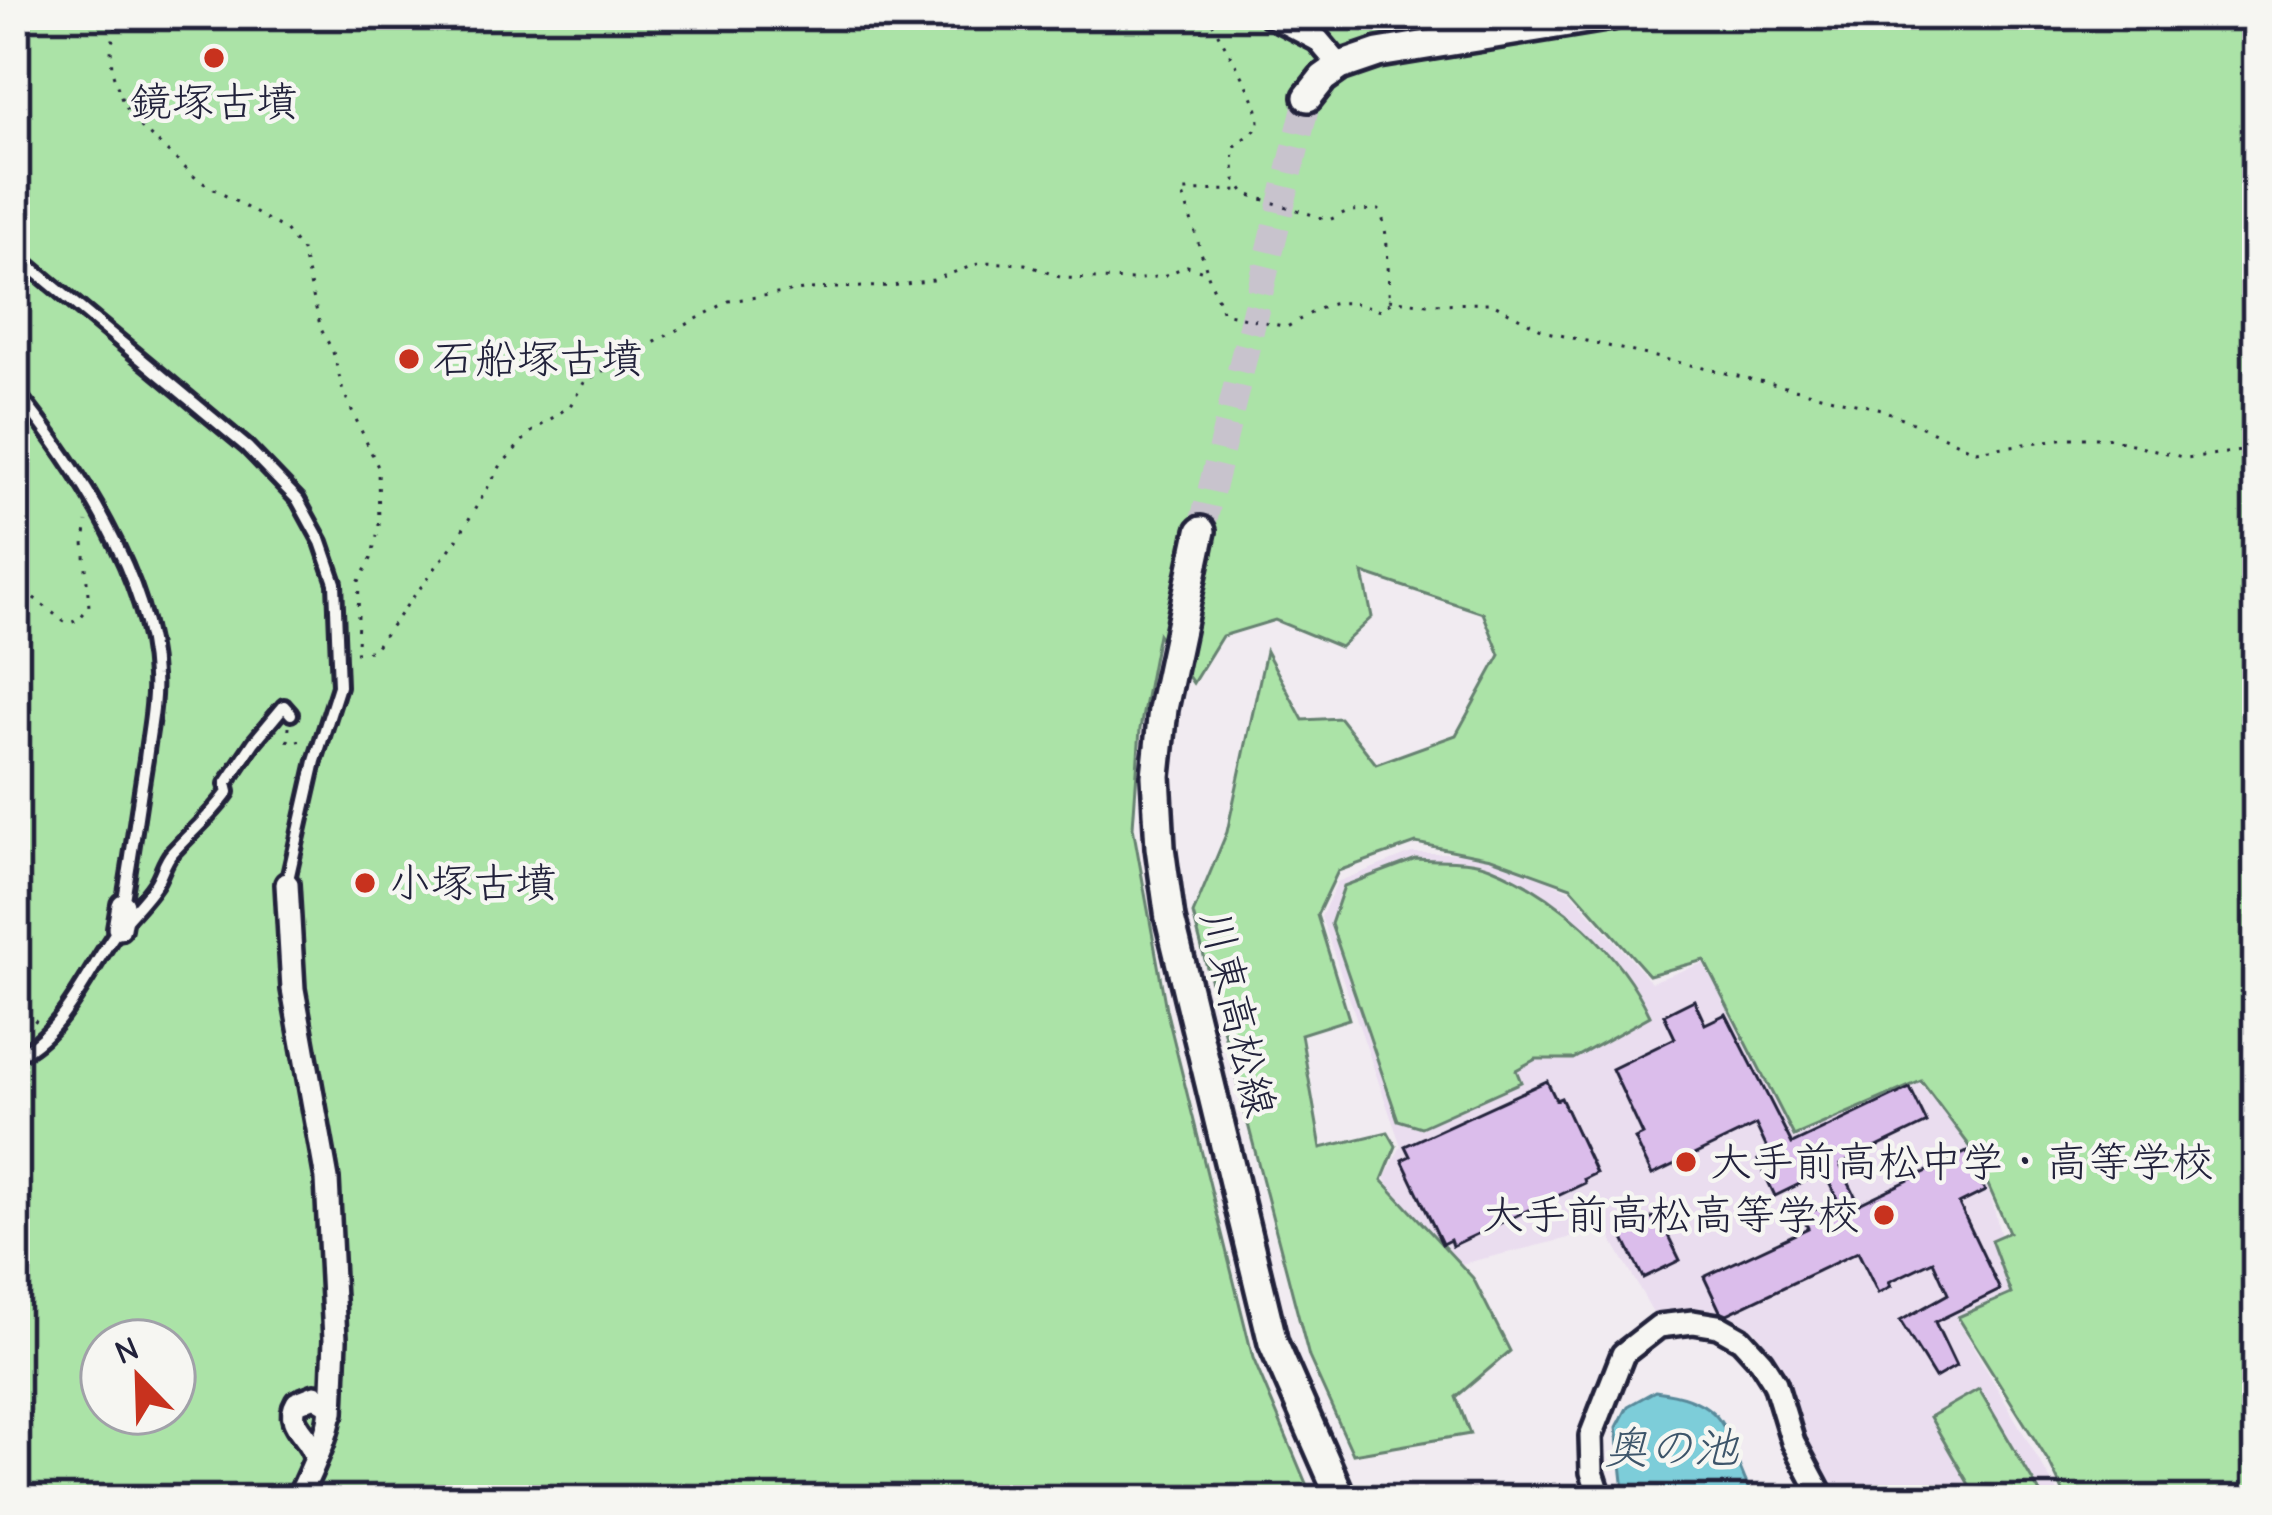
<svg xmlns="http://www.w3.org/2000/svg" width="2272" height="1515" font-family="'Comic Neue','Klee One',sans-serif">
<rect width="100%" height="100%" fill="#f1ebf1"/>
<filter id="ink" filterUnits="userSpaceOnUse"><feTurbulence type="fractalNoise" baseFrequency=".00833" numOctaves="2"/><feDisplacementMap in="SourceGraphic" scale="24" xChannelSelector="R" yChannelSelector="G"/><feConvolveMatrix kernelMatrix="1 2 1 2 8 2 1 2 1" color-interpolation-filters="sRGB"/></filter>
<g filter="url(#ink)">
<!-- built -->
<polygon fill="#eaddef" points="1412,853 1493,853 1570,891 1651,982 1703,963 1799,1129 1919,1083 1972,1145 1992,1200 2014,1291 1956,1317 2062,1500 1837,1500 1818,1474 1785,1377 1755,1330 1655,1316 1606,1229 1432,1271 1385,1177 1401,1146 1321,917 1337,882"/>
<!-- green -->
<g fill="#abe3a7" stroke="#668271" stroke-width="3" fill-rule="evenodd">
<path d="M15,15H2257V1500H2067L2050,1464L1958,1317L2011,1294L1991,1240L2009,1232L1972,1149L1921,1081L1794,1136L1704,960L1649,975L1571,887L1491,858L1416,843L1338,871L1317,915L1349,1019L1301,1034L1321,1148L1388,1132L1396,1146L1382,1180L1473,1278L1510,1351L1456,1397L1470,1434L1353,1454L1309,1357L1193,914L1227,832L1266,651L1303,720L1340,718L1376,764L1456,735L1500,655L1483,613L1363,573L1372,617L1340,647L1275,620L1222,636L1193,683L1158,634L1140,729L1133,827L1166,1009L1253,1358L1313,1500H15ZM102,1341H174V1413H102Z"/>
<path d="M1416,859C1438,861 1469,858 1490,867C1557,894 1620,951 1650,1016L1573,1059H1536L1516,1070L1521,1082L1421,1127L1398,1120L1331,924L1344,886Z"/>
<polygon points="1979,1389 2044,1500 1978,1500 1930,1417"/>
</g>
<!-- water -->
<path fill="#7dcdd9" stroke="#59899a" stroke-width="3" d="M1655,1391C1739,1401 1721,1441 1755,1500H1625L1617,1427L1628,1406Z"/>
<!-- building -->
<g fill="#dbbdeb" stroke="#22223b" stroke-width="3">
<polygon points="1694,1000 1705,1024 1726,1014 1792,1144 1910,1088 1927,1123 1840,1165 1859,1204 1967,1152 1985,1191 1959,1204 2000,1290 1935,1322 1956,1366 1935,1378 1900,1321 1948,1294 1933,1261 1889,1282 1891,1286 1878,1293 1858,1252 1727,1314 1720,1311 1704,1277 1808,1228 1802,1216 1837,1199 1824,1172 1775,1196 1758,1160 1770,1155 1756,1125 1652,1175 1635,1139 1643,1135 1612,1069 1675,1038 1664,1015"/>
<polygon points="1547,1081 1556,1100 1561,1098 1596,1173 1584,1179 1585,1183 1452,1246 1450,1240 1442,1244 1402,1160 1410,1156 1405,1146"/>
<polygon points="1658,1215 1680,1260 1643,1278 1621,1233"/>
</g>
<g fill="none" stroke-linecap="round" stroke-linejoin="round">
<!-- secondary-tunnel -->
<polyline stroke="#c8c3cd" stroke-width="27" stroke-dasharray="27 14" stroke-linecap="butt" points="1201,531 1308,97"/>
<!-- service casing -->
<g stroke="#22223b" stroke-width="20">
<g id="service">
<polyline points="15,254 247,447 298,500 321,542 335,583 339,686 315,761 287,884"/>
<path d="M15,390C76,465 150,577 154,676C156,703 149,732 146,759C138,807 132,856 123,905"/>
<path d="M15,1056C64,1035 89,968 119,928C131,913 145,900 155,885C162,875 164,862 172,853C191,832 212,815 228,792L226,784L254,742L284,706L291,714"/>
</g>
</g>
<!-- minor casing -->
<g stroke="#22223b" stroke-width="30">
<g id="minor">
<polyline points="1270,15 1318,40 1340,66"/>
<polyline points="287,884 293,989 327,1179 335,1339 332,1413"/>
<polyline points="119,928 123,905"/>
<path d="M298,1500C307,1477 334,1427 330,1405L315,1396L297,1403C284,1425 311,1435 315,1456"/>
<polyline points="1601,1500 1592,1472 1591,1436 1623,1354 1659,1326 1693,1322 1718,1326 1741,1339 1761,1361 1775,1383 1793,1442 1824,1500"/>
</g>
</g>
<!-- secondary casing -->
<g stroke="#22223b" stroke-width="36">
<g id="secondary">
<polyline points="1308,97 1323,78 1340,66 1378,53 1612,15"/>
<polyline points="1201,531 1163,709 1156,776 1160,847 1170,919 1273,1343 1342,1500"/>
</g>
</g>
<!-- path -->
<g stroke="#22223b" stroke-width="3" stroke-dasharray="3 9" stroke-linecap="butt">
<polyline points="118,15 111,49 112,71 123,103 140,126 198,180 284,229 302,251 321,329 333,352 343,391 378,467 379,527 371,559 359,581 357,648"/>
<polyline points="1206,268 1182,191 1241,190"/>
<polyline points="1389,299 1427,304 1492,303 1547,332 1881,409 1976,451 2067,438 2109,438 2186,458 2257,449"/>
<polyline points="15,583 67,624 78,620 89,607 84,542 87,522"/>
<path d="M355,652L372,651L456,541L501,465L530,433L570,406L585,381L729,301L810,289L892,286L933,280L983,262L1025,264L1062,278L1134,280L1163,276L1187,266L1207,272L1223,313L1287,327C1327,304 1334,295 1381,310L1390,303C1387,278 1390,228 1379,210L1348,211L1329,220L1246,194L1235,179L1233,148L1259,127C1261,94 1222,48 1209,15"/>
<polyline points="289,727 288,742 304,740"/>
<polyline points="15,978 22,1009 37,1022"/>
</g>
<!-- service -->
<use href="#service" stroke="#f6f6f2" stroke-width="10"/>
<!-- minor -->
<use href="#minor" stroke="#f6f6f2" stroke-width="21"/>
<!-- secondary -->
<use href="#secondary" stroke="#f6f6f2" stroke-width="27"/>
</g>
</g>
<!-- markers -->
<g fill="#c8321e" stroke="#f6f6f2" stroke-width="4.5">
<circle cx="214" cy="58" r="12"/>
<circle cx="409" cy="359" r="12"/>
<circle cx="365" cy="883" r="12"/>
<circle cx="1686" cy="1162" r="12"/>
<circle cx="1884" cy="1215" r="12"/>
</g>
<g text-anchor="middle" dominant-baseline="central" stroke-width="9" stroke-linejoin="round" paint-order="stroke">
<!-- poi labels -->
<g font-size="42" fill="#22223b" stroke="#f6f6f2" text-anchor="start">
<text x="214" y="102" text-anchor="middle">鏡塚古墳</text>
<text x="433" y="359">石船塚古墳</text>
<text x="389" y="883">小塚古墳</text>
<text x="1710" y="1162">大手前高松中学・高等学校</text>
<text x="1860" y="1215" text-anchor="end">大手前高松高等学校</text>
</g>
<!-- street labels -->
<g font-size="42" fill="#22223b" stroke="#f6f6f2">
<text transform="translate(1237 1014) rotate(77)">川東高松線</text>
</g>
<!-- water labels -->
<g font-size="45" font-style="italic" fill="#3d556a" stroke="#f6f6f2">
<text x="1671" y="1448">奥の池</text>
</g>
</g>
<!-- margin -->
<rect width="2272" height="1515" fill="none" stroke="#f6f6f2" stroke-width="60"/>
<rect x="30" y="30" width="2212" height="1455" fill="none" stroke="#22223b" stroke-width="4.5" filter="url(#ink)"/>
<!-- north arrow -->
<g transform="translate(138 1377) rotate(337)"><circle r="57" fill="#f6f6f2" stroke="#a1a1a9" stroke-width="3"/>
<path d="M0-9L21 45L0 30L-21 45Z" fill="#c8321e"/>
<text y="-18" font-size="33" font-weight="bold" text-anchor="middle" fill="#22223b">N</text>
</g>
</svg>
